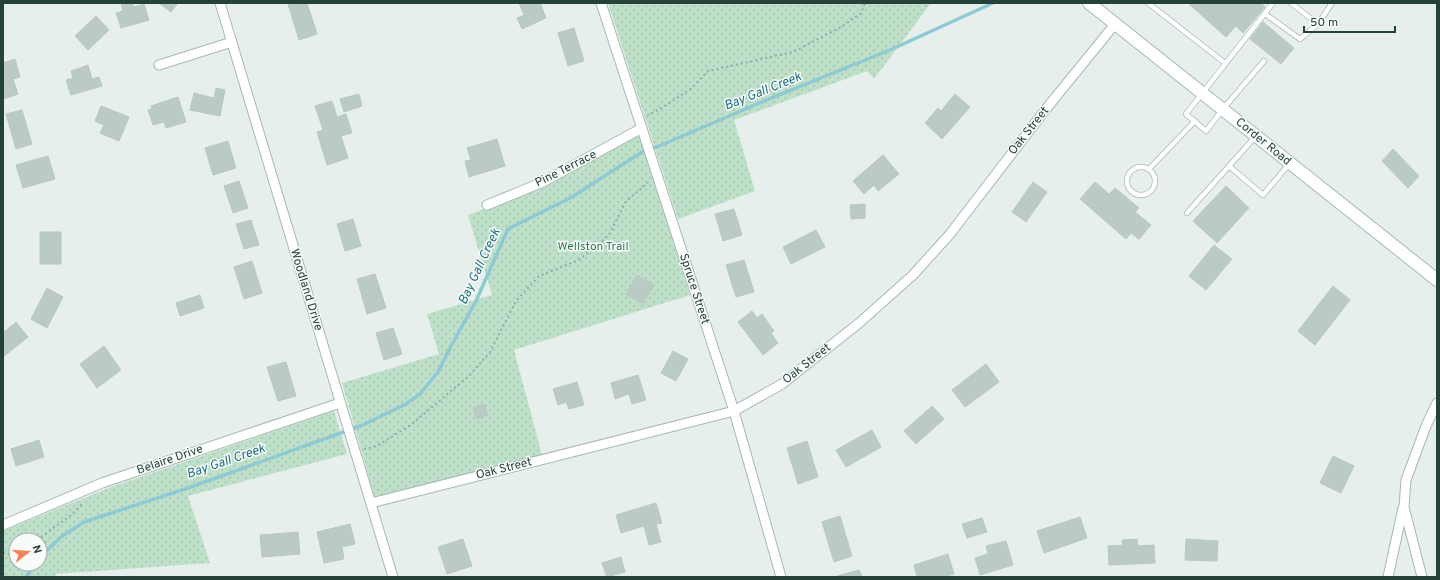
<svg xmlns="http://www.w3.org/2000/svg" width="1440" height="580" font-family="Overpass,sans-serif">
<defs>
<pattern id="park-dots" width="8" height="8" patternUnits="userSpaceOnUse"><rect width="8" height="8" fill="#bfe0c8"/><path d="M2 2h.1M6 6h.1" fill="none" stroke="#a4c1ad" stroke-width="1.8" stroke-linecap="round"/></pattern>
</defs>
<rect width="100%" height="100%" fill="#e6efeb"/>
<!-- park -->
<g fill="url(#park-dots)" fill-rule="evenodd">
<polygon points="608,3 931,3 874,79 867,71 734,120 755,191 678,219"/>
<polygon points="639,134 690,295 514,350 542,455 375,498 342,383 439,354 427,314 492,295 468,215 549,185"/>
<path d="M334,411L347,454L188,496L210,563L55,574L56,577H3V531L111,487ZM16,540H40V564H16Z"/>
</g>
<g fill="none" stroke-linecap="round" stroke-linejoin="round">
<!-- stream -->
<g stroke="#8ec9d4" stroke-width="3.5">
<polyline points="40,557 61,537 84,522 188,488 363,425 406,404 420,394 438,372 451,346 476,301 508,229 572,197 642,152 659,146 757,104 890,50 993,3"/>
<polyline points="26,577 34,564"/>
</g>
</g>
<!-- building -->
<g fill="#bbcac4" stroke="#b8c9c2">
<polygon points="121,3 132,3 134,7 144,4 149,20 121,28 116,13 123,11"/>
<polygon points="159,3 178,3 171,12"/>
<polygon points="292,3 307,3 317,34 299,40 288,4"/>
<polygon points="519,3 540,3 546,18 522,29 517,18 524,15"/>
<polygon points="1188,3 1261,3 1265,7 1243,33 1236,26 1226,37"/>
<polygon points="96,16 109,30 88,50 75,36"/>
<polygon points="1263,22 1294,48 1281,64 1250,39"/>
<polygon points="574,28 584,61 568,66 558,33"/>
<polygon points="15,59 20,77 13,79 18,94 3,99 3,63"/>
<polygon points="88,65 92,79 99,77 102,86 71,95 66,80 73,78 71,71"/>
<polygon points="216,88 225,90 220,116 190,110 194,93 214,98"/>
<polygon points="359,94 362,106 344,112 340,99"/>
<polygon points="955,94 970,107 942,139 925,123 938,108 941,111"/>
<polygon points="178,97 186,122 166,128 164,122 153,125 148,110 152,109 151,106"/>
<polygon points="332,101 337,117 346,114 352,133 341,136 348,158 327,165 317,132 323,130 315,106"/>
<polygon points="101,106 129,117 119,141 100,133 104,125 95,121"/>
<polygon points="22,110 32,144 16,149 6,114"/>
<polygon points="497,139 505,166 469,177 465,161 471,160 467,148"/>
<polygon points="228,141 236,168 213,175 205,148"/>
<polygon points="1393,149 1419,176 1408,188 1382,161"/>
<polygon points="883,155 899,174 878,191 874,185 864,194 853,181"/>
<polygon points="48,156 55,179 23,188 16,165"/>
<polygon points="239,181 248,208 233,213 224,186"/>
<polygon points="1033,182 1047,192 1026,222 1012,212"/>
<polygon points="1095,182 1109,194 1115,188 1139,208 1135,212 1151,225 1139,239 1131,233 1126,239 1080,199"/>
<polygon points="1226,186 1249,208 1217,243 1193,221"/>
<polygon points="865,204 865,218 851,219 850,205"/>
<polygon points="734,209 742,235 723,241 715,214"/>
<polygon points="353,219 361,246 345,251 337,224"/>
<polygon points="251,220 259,245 244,249 236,224"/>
<polygon points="816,230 825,247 791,264 783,247"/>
<rect x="40" y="232" width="21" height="32"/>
<polygon points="1214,245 1232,259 1206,290 1189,276"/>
<polygon points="744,260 754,292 736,297 726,265"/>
<polygon points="252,261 262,293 244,299 234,267"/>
<polygon points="375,274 386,308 367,314 357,279"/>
<polygon points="637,275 654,285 643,304 626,294"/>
<polygon points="1333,286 1350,300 1315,345 1298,331"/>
<polygon points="47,288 63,297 47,328 31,319"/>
<polygon points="200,295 204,308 180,316 176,303"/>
<polygon points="752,311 757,318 762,314 774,331 771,333 778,343 763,355 738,322"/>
<polygon points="16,322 28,337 3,357 3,333"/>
<polygon points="393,328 402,354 384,360 376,333"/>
<polygon points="104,346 121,370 97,388 80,364"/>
<polygon points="673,351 688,359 676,381 661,373"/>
<polygon points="286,362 296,396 278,401 267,367"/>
<polygon points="986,364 999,382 965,407 952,390"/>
<polygon points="638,375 646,400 632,404 629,394 615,399 611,383"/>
<polygon points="577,382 584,405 569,409 566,402 558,405 553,389"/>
<polygon points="484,404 488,415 477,419 473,408"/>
<polygon points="932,406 944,419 916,444 904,431"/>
<polygon points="872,430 881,447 846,467 836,450"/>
<polygon points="39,440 44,457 16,466 11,449"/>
<polygon points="807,441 818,477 798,484 787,448"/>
<polygon points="1333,456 1354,466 1341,493 1320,483"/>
<polygon points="656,503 662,523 656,524 661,542 649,545 644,526 621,533 616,515"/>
<polygon points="840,516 852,556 834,562 822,522"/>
<polygon points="1080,517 1087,538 1044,553 1037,531"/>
<polygon points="982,518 987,532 967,538 962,524"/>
<polygon points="350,524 355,544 342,547 344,559 324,563 317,532"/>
<polygon points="298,532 300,554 262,557 260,535"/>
<polygon points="463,539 472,566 447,574 438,547"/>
<polygon points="1137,539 1138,546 1154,545 1155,563 1109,565 1108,546 1123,545 1122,540"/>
<polygon points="1186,539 1218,541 1217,561 1185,560"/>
<polygon points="1006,541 1013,565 980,575 975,558 988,554 986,546"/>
<polygon points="948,554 954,574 942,577 917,577 914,565"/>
<polygon points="621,557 625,572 607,577 602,563"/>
<polygon points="859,570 862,577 837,577 837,576"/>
</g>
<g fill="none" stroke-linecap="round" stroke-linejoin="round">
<!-- lane casing -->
<g stroke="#a8b8b2" stroke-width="6">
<g id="lane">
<polyline points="1148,3 1225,63"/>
<polyline points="1291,3 1318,24 1332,3"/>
<polyline points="1265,14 1300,39 1318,24"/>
<polyline points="1264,61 1223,109 1206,131 1186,114 1273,3"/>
<polyline points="1229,166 1263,195 1290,163"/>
<circle cx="1141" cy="181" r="14"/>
<polyline points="1149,169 1195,121"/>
<polyline points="1187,213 1256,136"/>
</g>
</g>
<!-- street casing -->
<g stroke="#a8b8b2" stroke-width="11">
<g id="street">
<polyline points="220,3 393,577"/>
<polyline points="601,3 734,411 781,577"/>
<polyline points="159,65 232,42"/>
<polyline points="487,205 543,182 642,128"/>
<polyline points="371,503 734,411 782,384 858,324 913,275 950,234 1046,109 1115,24"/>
<polyline points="3,525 102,483 340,403"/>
<polyline points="1388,577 1403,508"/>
<polyline points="1422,577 1404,507 1406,480 1426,426 1437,403"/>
</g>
</g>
<!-- secondary casing -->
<g stroke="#a4bbb3" stroke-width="14">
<polyline id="secondary" points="1089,3 1437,280"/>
</g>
<!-- path -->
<g stroke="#86b3a5" stroke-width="2" stroke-dasharray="2 3" stroke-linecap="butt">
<polyline points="647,116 668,104 692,88 708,71 793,52 843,26 861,13 865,3"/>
<polyline points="364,449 377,446 412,424 470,375 490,352 516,301 539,276 579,260 609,235 626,201 648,183"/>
<polyline points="37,540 70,516 83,503"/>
<polyline points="3,552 12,555 16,554"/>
</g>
<!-- lane -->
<use href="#lane" stroke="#fff" stroke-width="4.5"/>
<!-- street -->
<use href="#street" stroke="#fff" stroke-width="9"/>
<!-- secondary -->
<use href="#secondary" stroke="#fff" stroke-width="12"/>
</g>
<g text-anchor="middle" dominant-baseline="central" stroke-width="3" stroke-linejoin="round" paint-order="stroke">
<!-- street labels -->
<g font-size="12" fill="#24423a" stroke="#f7fbf9">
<text transform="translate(1029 131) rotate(-52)">Oak Street</text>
<text transform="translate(1263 142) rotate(39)">Corder Road</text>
<text transform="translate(566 169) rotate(-27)">Pine Terrace</text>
<text transform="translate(694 289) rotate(72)">Spruce Street</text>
<text transform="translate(306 290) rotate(73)">Woodland Drive</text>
<text transform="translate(807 364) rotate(-38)">Oak Street</text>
<text transform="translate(170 460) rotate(-19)">Belaire Drive</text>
<text transform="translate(504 469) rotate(-14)">Oak Street</text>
</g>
<!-- park labels -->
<g font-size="12" fill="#2d7a4b" stroke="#f7fbf9">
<text x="593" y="247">Wellston Trail</text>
</g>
<!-- water labels -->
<g font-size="13" font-style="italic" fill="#1c6f80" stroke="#f7fbf9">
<text transform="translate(763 92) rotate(-22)">Bay Gall Creek</text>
<text transform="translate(480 267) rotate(-65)">Bay Gall Creek</text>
<text transform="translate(226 462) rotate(-19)">Bay Gall Creek</text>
</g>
</g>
<!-- border -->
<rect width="1440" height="580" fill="none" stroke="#24423a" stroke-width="8"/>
<!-- north arrow -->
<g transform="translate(28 552) rotate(73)"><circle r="19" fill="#f7fbf9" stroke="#a3b1ad"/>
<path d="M0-3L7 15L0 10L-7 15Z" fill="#f4845f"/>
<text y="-6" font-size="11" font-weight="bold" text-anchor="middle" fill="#24423a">N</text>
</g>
<!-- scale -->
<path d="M1304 26v6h91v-6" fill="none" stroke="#24423a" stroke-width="2"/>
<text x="1310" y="26" font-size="12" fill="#24423a" stroke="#f7fbf9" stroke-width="3" paint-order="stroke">50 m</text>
</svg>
